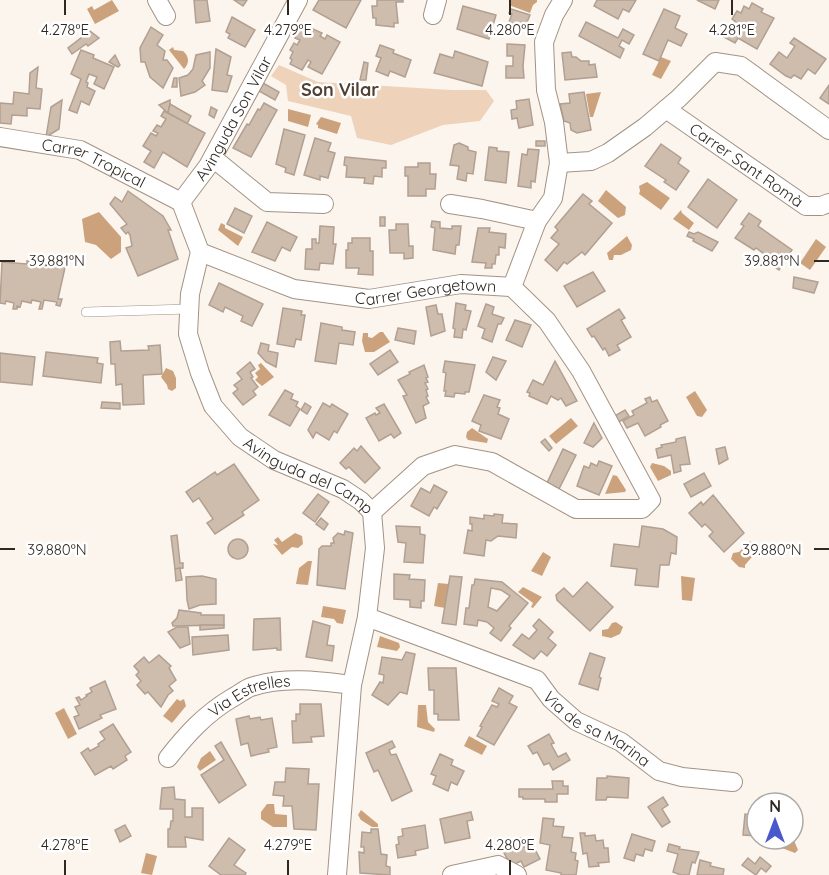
<svg xmlns="http://www.w3.org/2000/svg" width="829" height="875" font-family="Quicksand,sans-serif">
<rect width="100%" height="100%" fill="#fcf5ee"/>
<!-- green -->
<polygon fill="#eed2ba" points="279,65 318,82 452,90 486,90 494,101 480,121 443,125 391,145 357,138 351,116 288,101 286,85 271,76"/>
<!-- water -->
<g fill="#cca27c">
<polygon points="112,0 119,11 95,24 87,9 92,6 94,10"/>
<polygon points="509,0 537,0 537,2 533,5 530,13 509,5"/>
<path d="M173,47L174,50L183,51C189,56 190,63 184,69L169,50Z"/>
<polygon points="661,57 671,61 661,79 652,75"/>
<polygon points="601,92 593,117 590,117 586,94"/>
<polygon points="288,109 311,115 308,127 288,121"/>
<polygon points="321,117 341,123 337,134 318,128 318,125 316,124"/>
<polygon points="647,182 670,198 661,210 639,194 640,191 639,186"/>
<polygon points="606,190 626,207 625,215 618,218 598,201"/>
<polygon points="681,210 682,213 694,223 689,230 673,219"/>
<polygon points="99,212 121,237 121,252 111,259 96,245 85,242 82,219"/>
<polygon points="221,223 225,225 225,228 243,237 238,246 218,230"/>
<polygon points="627,236 632,245 631,250 621,255 614,255 613,260 609,260 607,253"/>
<polygon points="816,239 826,247 810,270 800,263"/>
<polygon points="380,332 383,332 390,342 374,352 365,352 362,341 363,333 368,333 368,337 372,338"/>
<polygon points="261,363 274,377 262,386 255,380 258,377 255,373 260,369 258,365"/>
<polygon points="166,368 173,371 176,378 176,388 172,391 168,389 167,385 161,377"/>
<polygon points="695,391 707,410 702,417 697,416 686,397"/>
<polygon points="571,418 578,426 556,444 549,436"/>
<polygon points="472,428 488,439 487,443 468,440 466,437 467,432"/>
<polygon points="652,463 664,466 671,471 671,475 658,481 650,467"/>
<polygon points="613,475 617,476 626,490 625,492 605,494"/>
<polygon points="295,533 302,536 303,544 298,548 292,547 282,555 273,544 278,545 274,540 278,537 282,542"/>
<polygon points="750,541 758,550 745,565 745,568 739,567 731,559 733,553 739,552"/>
<polygon points="543,552 551,557 542,576 531,571"/>
<polygon points="308,561 312,561 308,585 296,584 299,568"/>
<polygon points="681,576 695,578 692,601 682,600"/>
<polygon points="438,583 449,584 445,608 434,606"/>
<polygon points="523,587 542,597 533,608 531,607 533,603 518,592"/>
<polygon points="323,606 346,610 343,624 337,623 334,619 321,617"/>
<polygon points="616,622 623,627 620,634 611,638 602,636 602,630 608,629 612,623"/>
<polygon points="380,636 399,643 400,647 397,651 377,647"/>
<polygon points="177,699 180,701 184,699 186,706 172,723 163,716"/>
<polygon points="418,705 426,705 428,722 435,729 434,732 417,727"/>
<polygon points="64,708 77,734 68,739 55,713"/>
<polygon points="469,736 487,746 482,755 464,746"/>
<polygon points="210,751 216,760 200,771 197,767 201,758"/>
<polygon points="267,804 274,804 275,814 287,815 287,827 273,827 261,819 261,812"/>
<polygon points="361,810 378,824 378,827 372,827 361,820 358,815"/>
<polygon points="793,838 798,850 795,853 774,845 774,842 780,842 781,839"/>
<polygon points="146,853 157,856 152,875 141,873"/>
</g>
<!-- building -->
<g fill="#cebcac" stroke="#b1a091" stroke-width="1.5" fill-rule="evenodd">
<polygon points="194,0 207,0 210,21 196,23"/>
<polygon points="234,0 247,0 243,6"/>
<polygon points="319,0 361,0 346,28 313,10"/>
<polygon points="377,0 403,0 403,2 396,2 398,23 394,23 394,27 376,25 376,18 373,18 372,6 377,6"/>
<polygon points="597,0 636,0 629,12 623,9 618,19 594,6"/>
<polygon points="697,0 719,0 715,9"/>
<polygon points="752,3 763,9 761,12 774,18 757,49 738,38 735,43 724,37 735,21 732,19 737,11 741,13 744,6 749,9"/>
<polygon points="463,6 496,15 489,39 457,29"/>
<polygon points="511,9 530,15 525,27 509,22 512,14 509,13"/>
<polygon points="664,9 680,16 675,28 687,34 681,46 668,40 659,61 643,54"/>
<polygon points="232,17 255,30 245,47 228,38 230,34 226,32"/>
<polygon points="586,22 618,38 623,29 634,35 629,44 622,40 619,46 624,49 620,58 579,36"/>
<polygon points="302,24 322,33 320,36 325,39 327,35 340,42 322,74 308,67 311,62 308,60 302,70 290,64 292,60 290,58 293,52 290,50 294,43 297,45 300,40 295,38"/>
<polygon points="151,27 163,35 157,45 165,51 163,60 167,60 173,68 163,88 150,77 145,62 141,62 140,48"/>
<polygon points="90,31 99,38 88,46 86,44 72,54 68,48"/>
<polygon points="794,38 826,59 815,74 808,69 801,79 794,75 791,78 786,76 770,64 779,52 787,58 795,46 790,43"/>
<polygon points="507,44 525,45 523,66 524,78 506,78 506,66 513,66 513,56 507,56"/>
<polygon points="380,45 394,50 393,53 411,60 405,77 390,71 388,76 376,71 381,58 376,56"/>
<polygon points="216,49 231,57 227,75 232,76 227,92 212,90"/>
<polygon points="81,50 94,55 93,58 114,67 104,89 94,84 97,77 89,74 86,82 88,83 87,87 95,91 89,105 81,101 77,113 69,110 81,79 71,74"/>
<polygon points="455,51 488,62 482,86 434,73 440,54 453,58"/>
<polygon points="210,52 210,68 202,81 205,85 195,92 181,96 179,78 188,75 193,69 196,55"/>
<polygon points="571,52 572,57 576,57 581,61 589,61 589,65 595,64 597,77 565,80 562,53"/>
<polygon points="115,55 120,65 118,67 109,62"/>
<polygon points="364,62 368,63 366,80 360,80"/>
<polygon points="38,67 36,88 42,89 40,109 27,108 27,116 12,115 11,124 0,123 0,103 13,104 14,92 29,94 30,73"/>
<polygon points="174,78 177,78 177,87 172,87"/>
<polygon points="263,83 279,92 275,100 259,91"/>
<polygon points="829,85 829,104 820,98"/>
<polygon points="584,92 591,130 577,133 571,130 570,123 564,121 560,104 570,103 569,94"/>
<polygon points="529,99 533,125 519,128 517,118 512,119 511,110 517,109 516,101"/>
<polygon points="62,100 59,129 46,137 51,107"/>
<polygon points="170,100 170,104 168,113 159,105"/>
<polygon points="264,103 277,110 251,157 233,148 247,124 249,125 258,109 260,110"/>
<polygon points="170,104 191,116 187,124 168,113"/>
<polygon points="211,107 217,110 214,118 209,115"/>
<polygon points="164,111 205,133 187,167 163,152 154,168 144,162 151,151 143,146 151,133 156,136 158,133 153,131 157,125 161,127 166,119 161,116"/>
<polygon points="284,129 305,135 294,175 285,172 286,168 276,164"/>
<polygon points="315,138 331,143 328,151 335,153 328,178 320,176 320,180 304,175"/>
<rect x="536" y="141" width="9" height="5"/>
<polygon points="459,143 468,147 468,150 476,152 473,174 467,173 466,181 457,179 459,166 450,165 454,145"/>
<polygon points="661,144 681,158 678,163 689,171 676,190 664,182 666,180 645,166"/>
<polygon points="489,147 497,148 497,151 509,152 506,183 485,180"/>
<polygon points="528,149 539,150 535,182 531,181 531,188 518,186 522,154 527,155"/>
<polygon points="345,157 386,161 386,168 382,168 382,177 374,176 373,184 364,183 365,178 346,177 347,166 344,165"/>
<polygon points="418,163 430,163 430,174 436,174 435,189 426,189 426,196 408,196 408,176 405,176 405,167 418,167"/>
<polygon points="708,179 737,200 717,228 688,207"/>
<polygon points="128,191 163,216 171,230 168,230 178,259 138,276 126,248 132,246 130,235 128,232 126,234 121,228 127,224 110,204 115,197 122,202"/>
<polygon points="583,194 592,201 589,204 612,223 585,255 582,252 567,264 564,262 557,271 545,260 559,244 551,238 558,230 555,227"/>
<polygon points="235,208 252,216 244,233 227,224"/>
<polygon points="749,213 761,221 758,226 792,250 779,270 767,262 770,258 756,248 754,250 735,238 744,226 741,224"/>
<rect x="380" y="217" width="5" height="9"/>
<polygon points="432,221 440,222 440,228 452,229 452,226 461,226 459,245 456,245 455,254 433,250 435,228 431,227"/>
<polygon points="267,222 297,237 290,251 282,247 275,261 252,252"/>
<polygon points="396,224 408,224 409,246 413,246 413,258 404,259 404,253 390,253 389,230 396,230"/>
<polygon points="320,226 334,227 333,244 336,244 333,264 320,263 319,270 305,269 306,249 312,249 312,239 316,239 316,243 319,243"/>
<polygon points="478,228 490,228 489,232 506,234 505,248 499,247 499,255 496,255 495,264 492,264 492,268 485,268 486,263 472,262"/>
<polygon points="689,232 694,234 698,232 718,242 712,251 693,241 694,239 687,236"/>
<polygon points="352,238 370,238 370,251 373,251 373,275 358,274 359,268 346,268 346,250 348,250 348,243 352,243"/>
<polygon points="53,260 66,263 58,299 62,299 60,306 56,305 57,302 44,300 42,309 39,309 41,302 32,300 31,303 22,301 20,307 17,306 17,309 13,309 14,303 6,301 5,304 0,303 2,262 27,264 27,261 40,264 40,261 53,264"/>
<polygon points="593,272 605,291 577,307 564,286"/>
<polygon points="794,277 818,282 814,293 793,288"/>
<polygon points="219,283 263,304 252,326 241,321 243,316 225,307 223,312 209,305"/>
<polygon points="456,303 466,305 465,310 471,311 466,330 463,329 462,338 454,337 455,329 453,328"/>
<polygon points="486,304 494,307 492,314 504,318 501,324 498,324 492,342 482,338 485,329 478,326"/>
<polygon points="436,305 438,314 442,314 445,331 431,336 426,307"/>
<polygon points="283,308 302,311 301,315 305,315 301,340 296,339 294,347 277,344"/>
<polygon points="619,309 625,318 621,320 631,337 617,345 620,350 609,356 605,348 603,350 594,336 592,337 587,329"/>
<polygon points="515,320 531,325 522,347 506,340"/>
<polygon points="321,323 342,327 342,330 355,332 353,345 339,343 336,364 315,361"/>
<polygon points="398,328 416,331 414,344 395,340"/>
<polygon points="120,341 121,351 149,350 148,346 160,345 162,374 143,375 144,404 123,405 122,384 116,385 115,364 111,364 110,342"/>
<polygon points="261,343 269,345 268,351 278,353 276,367 266,362 258,353"/>
<polygon points="390,350 398,362 378,375 370,364"/>
<polygon points="46,352 98,358 97,363 103,364 101,383 43,376"/>
<polygon points="0,353 35,357 32,385 0,382"/>
<polygon points="493,357 506,361 496,380 486,372"/>
<polygon points="445,361 475,365 469,392 465,392 465,394 455,393 454,397 445,396 446,391 444,391 446,373 443,372"/>
<polygon points="555,361 577,401 566,406 561,398 558,400 551,396 547,404 529,396 530,393 527,392 533,380 543,385"/>
<polygon points="250,362 255,369 250,372 253,377 251,378 258,387 253,391 256,395 243,405 233,393 238,389 234,385 242,379 237,373"/>
<polygon points="424,365 428,377 426,378 428,382 425,383 428,389 426,390 428,396 426,397 429,403 423,406 426,418 416,423 403,396 407,395 398,380 410,374 409,372"/>
<polygon points="285,390 293,394 291,399 298,402 296,406 300,409 290,426 269,415"/>
<polygon points="484,395 500,400 497,407 500,408 498,414 509,419 501,439 479,431 481,425 472,421"/>
<polygon points="650,397 652,402 657,400 668,421 660,425 661,427 645,436 638,423 627,428 623,421 634,415 632,411 647,403 645,399"/>
<polygon points="102,402 120,403 120,409 101,408"/>
<polygon points="305,403 311,407 307,414 301,410"/>
<polygon points="323,403 330,407 332,404 348,414 337,433 334,431 329,440 316,432 313,438 308,430"/>
<polygon points="384,404 401,433 394,438 391,434 379,441 366,418 375,413 376,415 380,413 376,408"/>
<polygon points="625,410 629,416 617,423 613,417"/>
<polygon points="594,423 602,438 593,447 584,443"/>
<polygon points="685,437 690,464 680,465 681,471 674,473 671,455 658,458 656,449 662,447 661,445 676,442 676,439"/>
<polygon points="545,439 552,448 549,451 541,442"/>
<polygon points="361,446 380,468 365,483 349,467 346,469 340,463 354,448 357,451"/>
<polygon points="725,447 728,459 719,464 716,449"/>
<polygon points="563,449 576,455 559,489 547,483"/>
<polygon points="599,461 612,466 599,495 577,486 584,466 589,468 591,463 597,466"/>
<polygon points="234,464 259,500 242,512 244,515 215,534 207,523 213,519 199,498 193,502 186,492 215,472 217,475"/>
<polygon points="704,473 711,486 691,497 684,484"/>
<polygon points="434,485 447,492 437,509 434,507 429,516 411,506 421,488 430,493"/>
<polygon points="318,494 329,502 315,522 303,513"/>
<polygon points="713,495 744,533 724,552 709,536 713,532 705,524 702,527 689,513 701,502 703,505"/>
<polygon points="494,514 503,515 502,523 517,524 516,538 498,536 491,541 486,540 484,556 464,553 468,530 472,531 472,524 470,524 470,517 484,519 484,515 494,516"/>
<polygon points="321,518 328,524 324,530 316,524"/>
<polygon points="396,526 420,527 420,534 425,535 423,563 404,562 406,543 398,542"/>
<polygon points="642,526 663,529 677,537 676,554 671,553 669,565 660,565 658,587 635,585 637,569 611,566 614,544 639,547"/>
<polygon points="345,531 353,533 345,589 317,585 319,549 322,546 331,546 331,543 334,543 333,538 338,533 344,535"/>
<polygon points="177,535 180,563 183,563 183,568 175,569 171,536"/>
<circle cx="238" cy="549" r="10"/>
<polygon points="180,568 182,580 176,581 175,569"/>
<polygon points="394,574 410,575 409,579 425,580 424,601 421,601 421,608 410,607 410,600 394,599"/>
<polygon points="202,576 216,579 216,604 200,605 189,609 187,600 186,577"/>
<polygon points="450,576 462,577 456,625 442,623"/>
<path d="M475,579L502,582L528,603L509,626L511,628L501,641L490,633L494,628L487,622L478,620L477,626L464,624L466,608H469L472,585H474ZM491,588L501,590L510,596L497,611L488,607Z"/>
<polygon points="587,582 613,607 590,631 557,600 556,595 564,588 573,597"/>
<polygon points="179,610 201,613 201,615 224,615 224,625 173,626 172,623 177,618"/>
<polygon points="280,618 281,650 277,650 277,648 253,650 254,619"/>
<polygon points="539,619 553,632 548,638 556,645 547,656 541,651 534,659 513,645 522,634 529,639 537,630 533,626"/>
<polygon points="313,621 330,626 327,645 334,646 332,661 306,657"/>
<polygon points="200,625 224,625 224,628 200,630"/>
<polygon points="177,627 188,627 190,644 180,648 168,632"/>
<polygon points="228,635 229,650 193,655 192,637"/>
<polygon points="406,652 415,654 407,694 400,692 388,705 372,695 380,682 383,683 384,675 379,674 382,657 402,660"/>
<polygon points="590,653 605,658 599,677 601,678 598,690 579,684"/>
<polygon points="159,655 171,666 169,668 176,680 169,686 173,691 168,695 161,707 148,692 145,694 137,685 141,681 136,675 139,672 134,666 144,657 149,663"/>
<polygon points="428,668 456,668 459,720 438,720 438,714 434,714 434,690 429,690"/>
<polygon points="105,681 116,709 100,715 102,718 79,729 74,717 79,715 75,707 80,705 76,698 79,697 81,700 87,696 86,695 92,692 90,688"/>
<polygon points="499,688 513,696 509,703 517,707 494,745 477,736 482,727 480,726 492,705 497,707 499,704 492,701"/>
<polygon points="300,704 321,704 324,736 311,737 312,742 293,743 292,721 296,721 296,714 300,714"/>
<polygon points="249,716 250,719 260,717 261,720 272,718 277,747 268,749 269,752 251,756 248,743 241,745 236,719"/>
<polygon points="113,724 131,752 125,756 127,760 113,769 111,766 95,775 81,753 88,748 90,751 99,746 98,744 105,739 100,732"/>
<polygon points="549,734 554,743 551,744 558,757 566,753 570,760 553,770 549,763 544,765 537,752 533,754 528,746"/>
<polygon points="392,741 395,747 389,750 391,755 396,754 412,791 392,801 378,770 374,772 366,753"/>
<polygon points="221,742 246,785 219,803 201,775 224,760 215,746"/>
<polygon points="440,754 453,760 451,765 464,771 457,785 451,782 448,791 433,784 436,776 431,774"/>
<polygon points="286,768 309,769 308,784 319,784 316,830 294,829 292,806 283,806 284,796 273,795 275,782 285,782"/>
<polygon points="607,776 629,778 628,798 607,797 606,800 596,800 597,778 607,778"/>
<polygon points="552,781 563,781 563,786 568,786 568,794 557,794 557,802 545,802 545,799 523,799 523,797 519,797 519,789 553,789"/>
<polygon points="174,787 175,799 185,800 185,817 192,817 192,808 203,808 203,840 185,837 186,847 168,847 168,829 170,829 171,821 173,821 173,809 160,809 162,788"/>
<polygon points="663,797 668,805 662,809 670,822 662,827 648,807"/>
<polygon points="754,811 757,811 757,836 743,835 745,814 753,815"/>
<polygon points="471,812 473,820 467,821 470,838 445,843 440,819"/>
<polygon points="543,818 554,819 553,826 564,827 562,837 573,838 571,852 576,853 575,860 578,861 576,875 561,875 561,873 546,870 550,845 540,843"/>
<polygon points="125,825 131,836 120,842 115,830"/>
<polygon points="425,825 428,848 415,851 416,855 398,858 396,845 399,844 398,837 403,836 402,829"/>
<polygon points="371,829 378,829 381,854 387,855 386,866 390,867 390,875 360,873 359,852 364,853 364,847 361,847 362,832 371,833"/>
<polygon points="580,833 585,833 585,836 595,835 596,841 603,840 604,848 608,848 609,862 598,863 599,866 589,867 587,853 583,854"/>
<polygon points="632,834 655,841 652,851 645,849 643,856 636,854 634,861 624,858"/>
<polygon points="229,838 245,850 234,865 246,873 245,875 221,875 209,866"/>
<polygon points="520,838 524,847 532,844 540,859 524,867 521,861 511,866 502,849"/>
<polygon points="669,844 680,847 679,849 699,852 695,863 692,862 689,875 681,875 673,872 678,854 667,851"/>
<polygon points="760,857 771,866 766,872 761,868 756,875 742,865 748,858 755,864"/>
<polygon points="700,860 711,863 710,866 724,869 723,875 697,875"/>
</g>
<g fill="none" stroke-linecap="round" stroke-linejoin="round">
<!-- lane casing -->
<g stroke="#a39283" stroke-width="10">
<polyline id="lane" points="86,312 189,309"/>
</g>
<!-- street casing -->
<g stroke="#a39283" stroke-width="20">
<g id="street">
<polyline points="157,0 166,16"/>
<polyline points="433,15 437,0"/>
<path id="s1" d="M666,109L806,206H821L829,203"/>
<path id="s2" d="M0,137L80,150L181,202"/>
<polyline points="213,158 267,202 324,204"/>
<polyline points="559,163 591,161 608,153 645,127 679,98 715,62 741,66 829,130"/>
<path id="s3" d="M181,202L200,252L190,294L188,334L200,373L213,406L240,437L274,460L343,489L361,501L372,512L375,548L367,617L352,685L337,875"/>
<path id="s4" d="M181,202L208,166L298,0"/>
<polyline points="450,204 482,209 537,221"/>
<path id="s5" d="M200,252L294,289L369,299L461,284L512,287L547,321L581,371L651,500L642,509H576L492,462L455,455L423,466L372,512"/>
<polyline points="512,287 537,221 553,198 559,163 554,122 546,90 544,42 554,15 563,0"/>
<path id="s6" d="M367,617L537,680L551,699L576,721L621,742L659,771L682,777L733,782"/>
<path id="s7" d="M168,758C187,734 205,714 232,698C238,695 245,689 251,687C284,676 320,681 352,685"/>
<polyline points="452,875 498,865 517,875"/>
</g>
</g>
<!-- lane -->
<use href="#lane" stroke="#fff" stroke-width="9"/>
<!-- street -->
<use href="#street" stroke="#fff" stroke-width="18"/>
</g>
<!-- ticks -->
<path fill="none" stroke="#302923" stroke-width="2" d="M65,0V15M288,0V15M510,0V15M732,0V15M0,261H15M814,261H829M0,549H15M814,549H829M65,860V875M288,860V875M510,860V875"/>
<g text-anchor="middle" dominant-baseline="central" stroke-width="5" stroke-linejoin="round" paint-order="stroke">
<!-- street labels -->
<g font-size="16" fill="#302923" stroke="#fff">
<text stroke="none"><textPath href="#s4" startOffset="99">Avinguda Son Vilar</textPath></text>
<text stroke="none"><textPath href="#s1" startOffset="98">Carrer Sant Romà</textPath></text>
<text stroke="none"><textPath href="#s2" startOffset="98">Carrer Tropical</textPath></text>
<text stroke="none"><textPath href="#s5" startOffset="234">Carrer Georgetown</textPath></text>
<text stroke="none"><textPath href="#s3" startOffset="333">Avinguda del Camp</textPath></text>
<text stroke="none"><textPath href="#s7" startOffset="106">Via Estrelles</textPath></text>
<text stroke="none"><textPath href="#s6" startOffset="260">Via de sa Marina</textPath></text>
</g>
<!-- neighbourhood labels -->
<g font-size="18" font-weight="bold" fill="#504134" stroke="#fff">
<text x="340" y="89">Son Vilar</text>
</g>
</g>
<g font-size="15" text-anchor="middle" fill="#302923" stroke="#fff" stroke-width="5" stroke-linejoin="round" paint-order="stroke">
<text x="65" y="35">4.278°E</text>
<text x="288" y="35">4.279°E</text>
<text x="510" y="35">4.280°E</text>
<text x="732" y="35">4.281°E</text>
<text x="57" y="266">39.881°N</text>
<text x="772" y="266">39.881°N</text>
<text x="57" y="555">39.880°N</text>
<text x="772" y="555">39.880°N</text>
<text x="65" y="850">4.278°E</text>
<text x="288" y="850">4.279°E</text>
<text x="510" y="850">4.280°E</text>
</g>
<!-- north arrow -->
<g transform="translate(775 821)"><circle r="28" fill="#ffffff" stroke="#aca9a7" stroke-width="1.5"/>
<path d="M0-4.5L10 22L0 15L-10 22Z" fill="#4a58cd"/>
<text y="-9" font-size="16" font-weight="bold" text-anchor="middle" fill="#302923">N</text>
</g>
</svg>
